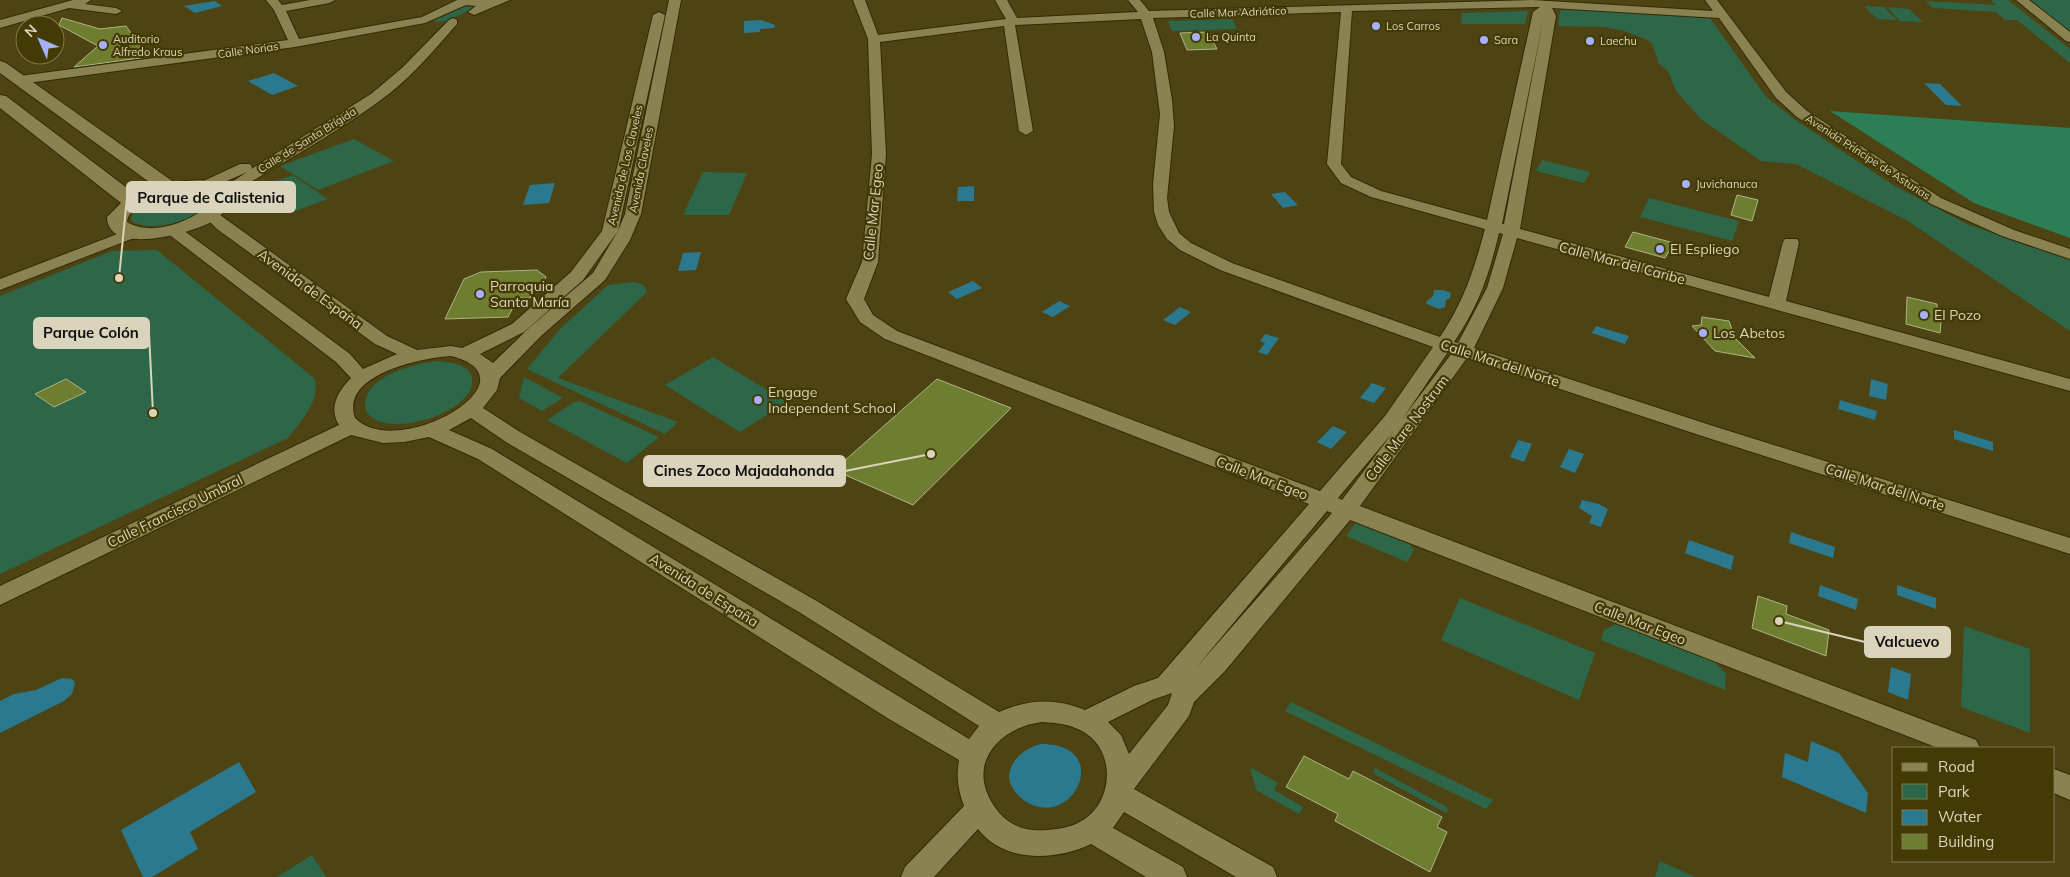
<svg xmlns="http://www.w3.org/2000/svg" width="2070" height="877" font-family="Mulish,sans-serif">
<rect width="100%" height="100%" fill="#4e4413"/>
<!-- green -->
<g fill="#2d6648">
<polygon points="1991,0 2008,0 2070,49 2070,63 2017,20 2005,20 1996,12 1933,8 1925,1 1996,5"/>
<polygon points="2027,0 2070,0 2070,34"/>
<polygon points="465,4 473,5 474,8 447,21 434,22 435,19"/>
<polygon points="1864,6 1884,7 1897,20 1877,19"/>
<polygon points="1887,7 1909,9 1923,22 1900,21"/>
<polygon points="1565,9 1710,18 1766,97 1797,121 1893,185 1967,224 2070,260 2070,331 1908,221 1796,164 1761,161 1702,120 1676,91 1668,71 1659,64 1652,44 1648,40 1624,31 1604,27 1558,26 1560,11"/>
<polygon points="1528,11 1525,24 1461,24 1462,13"/>
<polygon points="1232,19 1237,29 1172,31 1168,21"/>
<polygon points="354,139 394,161 318,190 280,166"/>
<polygon points="1542,160 1590,172 1584,183 1536,171"/>
<polygon points="703,172 747,173 729,215 683,215"/>
<polygon points="292,175 328,199 287,214 251,191"/>
<path d="M190,192L199,193L209,200C204,221 146,234 131,220C133,199 174,193 190,192Z"/>
<polygon points="1649,198 1739,221 1732,241 1640,217"/>
<path d="M157,250L314,378C322,400 300,422 288,438L0,574V296L112,251Z"/>
<polygon points="633,282 644,285 647,292 558,378 678,422 665,434 527,369 560,329 608,285"/>
<polygon points="713,357 787,402 740,432 665,385"/>
<path d="M436,361C452,362 478,365 471,388C461,415 393,436 370,416C366,412 365,408 365,403C367,375 415,364 436,361Z"/>
<polygon points="524,377 563,398 542,411 519,398"/>
<polygon points="580,401 659,437 627,463 547,420 574,402"/>
<polygon points="1357,521 1409,543 1414,550 1407,562 1346,536"/>
<polygon points="1460,598 1595,653 1579,700 1441,640"/>
<polygon points="1616,624 1715,662 1726,674 1725,690 1601,640 1604,630"/>
<polygon points="1964,626 2030,649 2030,733 1961,707"/>
<polygon points="1291,702 1493,800 1486,809 1285,711"/>
<polygon points="1250,767 1278,783 1274,790 1303,807 1299,814 1256,790"/>
<polygon points="1375,768 1447,807 1448,812 1444,812 1376,775 1373,771"/>
<polygon points="312,855 326,877 277,877"/>
<polygon points="1660,861 1695,877 1655,877"/>
</g>
<!-- forest -->
<polygon fill="#2c7e56" points="1830,111 2070,128 2070,238 1974,203"/>
<!-- water -->
<g fill="#2a798e">
<polygon points="215,1 222,6 195,13 184,6"/>
<polygon points="761,20 775,25 774,28 760,29 760,32 744,33 744,21"/>
<polygon points="274,73 298,86 272,95 248,81"/>
<polygon points="1924,83 1940,84 1962,106 1946,105"/>
<polygon points="555,183 549,203 523,205 530,185"/>
<polygon points="974,186 974,201 957,201 958,187"/>
<polygon points="1285,192 1298,205 1283,208 1271,194"/>
<polygon points="701,252 696,270 678,271 683,253"/>
<polygon points="973,281 982,288 957,299 948,292"/>
<polygon points="1434,290 1443,290 1451,293 1450,298 1446,300 1445,307 1439,309 1427,304 1426,302 1433,296"/>
<polygon points="1059,301 1070,306 1053,317 1042,312"/>
<polygon points="1180,307 1191,312 1175,325 1163,320"/>
<polygon points="1596,326 1629,336 1625,344 1592,333"/>
<polygon points="1265,334 1279,338 1267,355 1258,352 1265,343 1260,341"/>
<polygon points="1871,379 1888,384 1886,400 1869,396"/>
<polygon points="1372,383 1386,388 1374,403 1360,398"/>
<polygon points="1840,400 1877,411 1875,420 1838,409"/>
<polygon points="1333,426 1347,432 1331,449 1317,442"/>
<polygon points="1954,430 1993,442 1993,451 1954,439"/>
<polygon points="1518,440 1532,444 1524,462 1510,457"/>
<polygon points="1569,449 1584,454 1575,473 1560,467"/>
<polygon points="1582,500 1599,504 1608,509 1601,527 1589,523 1592,516 1579,508"/>
<polygon points="1791,532 1835,547 1833,558 1789,543"/>
<polygon points="1689,540 1734,556 1731,570 1685,553"/>
<polygon points="1820,585 1858,599 1856,610 1818,596"/>
<polygon points="1897,585 1936,598 1936,609 1897,595"/>
<polygon points="1891,667 1911,674 1908,700 1888,692"/>
<polygon points="62,678 72,679 75,683 72,694 64,701 0,733 0,701 14,694 36,690"/>
<polygon points="1811,741 1839,753 1868,793 1866,813 1782,777 1785,753 1808,762"/>
<path d="M1041,744C1118,744 1069,839 1020,797C996,776 1016,750 1041,744Z"/>
<polygon points="239,762 256,792 190,832 198,849 152,877 143,877 121,830"/>
</g>
<!-- building -->
<g fill="#6f7d31" stroke="#abb685">
<polygon points="62,18 100,29 126,26 148,57 74,67 98,46 59,25"/>
<polygon points="1208,32 1217,49 1187,50 1180,33"/>
<polygon points="1737,195 1758,200 1752,221 1731,215"/>
<polygon points="1633,232 1674,243 1665,258 1625,247"/>
<polygon points="537,270 546,277 540,289 533,290 530,298 518,298 508,317 445,319 464,279 481,272"/>
<polygon points="1907,297 1937,304 1937,311 1942,312 1940,333 1906,324"/>
<polygon points="1702,317 1729,321 1735,338 1755,358 1715,351 1692,326 1701,325"/>
<polygon points="66,379 86,392 54,407 35,394"/>
<polygon points="937,379 1011,408 913,505 834,470"/>
<polygon points="1758,596 1787,606 1786,614 1829,630 1826,656 1752,628"/>
<polygon points="1304,756 1349,779 1353,771 1442,817 1437,827 1447,832 1430,872 1335,821 1338,814 1286,787"/>
</g>
<g fill="none" stroke-linecap="round" stroke-linejoin="round">
<!-- minor casing -->
<g stroke="#322b05" stroke-width="2">
<g id="minor">
<polygon points="73,0 91,0 85,4 116,8 122,11 116,14 69,8 0,28 0,20"/>
<polygon points="266,0 278,0 282,5 310,0 335,0 329,3 286,11 299,39 422,17 457,0 510,0 474,15 468,12 476,6 466,5 425,23 295,47 20,84 14,80 20,76 288,40 274,10"/>
<path d="M669,0H681L641,214L630,240L605,280L541,336L500,378L497,390L483,408L520,432L815,600L999,712C1029,699 1055,698 1085,710L1134,686L1158,678L1309,504L885,339L860,322L846,299L862,262L872,154L868,39L853,0H865L878,35L1006,19L995,0H1007L1017,18L1138,12L1128,0H1140L1149,11L1532,0L1713,11L1705,0H1717L1786,92L1807,111L1941,198L2014,230L2070,249V259L2002,236L1931,204L1797,117L1776,98L1719,18L1552,8L1556,16L1520,229L1769,297L1783,242L1785,239H1797L1799,242L1786,301L2070,379V391L1517,238L1503,288L1474,348L1710,425L2070,538V554L1696,434L1467,358L1360,506L1976,740L1980,748H1938L1350,520L1225,671L1194,702L1189,716L1134,789L1273,867L1277,877H1236L1124,812L1113,828L1183,867L1187,877H1146L1091,844C1056,861 1004,863 978,829L934,877H901L905,867L964,806C958,790 956,777 959,760L889,719L478,459L429,437L404,442L383,443L351,435L0,605V586L339,425C328,408 338,391 351,378L336,362L167,233L165,230L167,227H179L350,354L363,369L397,354L375,344L217,229L203,215L206,212H216L387,336L417,350L451,346L462,348L512,324L571,272L602,231L653,15L659,12L665,15L618,231L625,214ZM1540,7L1533,12L1487,220L1381,191L1351,177L1341,164L1352,11ZM1341,12L1327,164L1341,183L1371,197L1485,229C1474,270 1464,301 1440,337L1232,263L1191,243L1179,233L1169,212L1167,198L1174,126L1172,100L1164,52L1153,18ZM1544,16L1504,224H1502ZM1141,19L1152,52L1160,114L1153,184L1154,212L1158,225L1167,239L1180,250L1220,270L1433,347L1385,416L1320,491L897,331L873,315L864,299L878,262L886,154L880,42L1004,26L1019,131L1026,135L1033,131L1015,25ZM618,231L593,273L529,328L493,363L480,354L524,332L583,280ZM1499,233L1503,234L1487,288L1458,343L1454,342C1479,305 1489,275 1499,233ZM1448,352L1452,353L1403,418ZM451,356C541,379 398,462 355,418C340,374 422,358 451,356ZM471,418L506,442L799,612L979,726L969,739L492,449L449,430ZM1394,431L1342,500L1338,498ZM1327,511L1332,513L1195,669ZM1172,693L1168,705L1129,754L1121,735L1108,722L1152,700ZM1042,722C1057,723 1069,724 1082,731C1116,749 1114,801 1083,820C1072,827 1060,829 1047,830C1027,832 1009,826 997,810C964,767 996,728 1042,722Z"/>
<polygon points="2016,0 2029,0 2070,32 2070,42 2066,41"/>
<path d="M453,18L457,20V24C436,48 415,73 390,93C340,132 282,162 228,196H218L215,193L247,172L209,189H199L197,186L199,183L240,164H250L252,167L251,169L371,94L402,68L449,20Z"/>
<polygon points="133,228 141,233 139,236 0,290 0,279"/>
<polygon points="2054,769 2070,775 2070,800 2054,793"/>
</g>
</g>
<!-- tertiary casing -->
<g stroke="#322b05" stroke-width="2">
<path id="tertiary" d="M0,61L6,63L175,183C194,179 226,176 235,199C228,208 222,215 213,221C194,233 107,257 107,217L121,203L0,108V95L6,96L135,194L156,187L0,73ZM188,192L210,193L215,199C197,220 153,238 127,222C128,203 173,194 188,192Z"/>
</g>
<!-- minor -->
<use href="#minor" fill="#8b8251" fill-rule="evenodd"/>
<!-- tertiary -->
<use href="#tertiary" fill="#8b8251" fill-rule="evenodd"/>
</g>
<!-- markers -->
<g fill="#a7b0fc" stroke="#433a05" stroke-width="2">
<circle cx="1376" cy="26" r="5"/>
<circle cx="1196" cy="37" r="5"/>
<circle cx="1484" cy="40" r="5"/>
<circle cx="1590" cy="41" r="5"/>
<circle cx="103" cy="45" r="5"/>
<circle cx="1686" cy="184" r="5"/>
<circle cx="1660" cy="249" r="5"/>
<circle cx="480" cy="294" r="5"/>
<circle cx="1924" cy="315" r="5"/>
<circle cx="1703" cy="333" r="5"/>
<circle cx="758" cy="400" r="5"/>
</g>
<g text-anchor="middle" dominant-baseline="central" stroke-width="4.5" stroke-linejoin="round" paint-order="stroke">
<!-- far-street labels -->
<g font-size="11" fill="#d9d4bb" stroke="#433a05">
<text transform="translate(1238 12) rotate(-2)">Calle Mar Adriático</text>
<text transform="translate(248 50) rotate(-8)">Calle Norias</text>
<text transform="translate(307 140) rotate(-32)">Calle de Santa Brígida</text>
<text transform="translate(1868 157) rotate(33)">Avenida Príncipe de Asturias</text>
<text transform="translate(625 165) rotate(-77)">Avenida de Los Claveles</text>
<text transform="translate(641 170) rotate(-79)">Avenida Claveles</text>
</g>
<!-- far-poi labels -->
<g font-size="11" fill="#d9d4bb" stroke="#433a05" text-anchor="start">
<text x="1386" y="26">Los Carros</text>
<text x="1206" y="37">La Quinta</text>
<text x="113" y="39">Auditorio<tspan x="113" dy="13">Alfredo Kraus</tspan></text>
<text x="1494" y="40">Sara</text>
<text x="1600" y="41">Laechu</text>
<text x="1696" y="184">Juvichanuca</text>
</g>
<!-- street labels -->
<g font-size="14" fill="#d9d4bb" stroke="#433a05">
<text transform="translate(873 212) rotate(-84)">Calle Mar Egeo</text>
<text transform="translate(1622 263) rotate(15)">Calle Mar del Caribe</text>
<text transform="translate(310 289) rotate(36)">Avenida de España</text>
<text transform="translate(1500 363) rotate(18)">Calle Mar del Norte</text>
<text transform="translate(1407 428) rotate(-53)">Calle Mare Nostrum</text>
<text transform="translate(1262 478) rotate(21)">Calle Mar Egeo</text>
<text transform="translate(1885 487) rotate(18)">Calle Mar del Norte</text>
<text transform="translate(175 511) rotate(-26)">Calle Francisco Umbral</text>
<text transform="translate(704 590) rotate(32)">Avenida de España</text>
<text transform="translate(1640 623) rotate(21)">Calle Mar Egeo</text>
</g>
<!-- poi labels -->
<g font-size="14" fill="#d9d4bb" stroke="#433a05" text-anchor="start">
<text x="1670" y="249">El Espliego</text>
<text x="490" y="286">Parroquia<tspan x="490" dy="16">Santa María</tspan></text>
<text x="1934" y="315">El Pozo</text>
<text x="1713" y="333">Los Abetos</text>
<text x="768" y="392">Engage<tspan x="768" dy="16">Independent School</tspan></text>
</g>
</g>
<!-- callouts -->
<path fill="none" stroke="#d9d4bb" stroke-width="2" d="M119 278L127 197M153 413L149 333M931 454L845 471M1779 621L1865 642"/>
<g fill="#d9d4bb" stroke="#433a05" stroke-width="2">
<circle cx="119" cy="278" r="5"/>
<circle cx="153" cy="413" r="5"/>
<circle cx="931" cy="454" r="5"/>
<circle cx="1779" cy="621" r="5"/>
</g>
<g fill="#d9d4bb" stroke="#d9d4bb" stroke-width="2">
<rect x="127" y="182" width="168" height="30" rx="5"/>
<rect x="34" y="318" width="115" height="30" rx="5"/>
<rect x="644" y="456" width="201" height="30" rx="5"/>
<rect x="1865" y="627" width="85" height="30" rx="5"/>
</g>
<g font-size="15" text-anchor="middle" font-weight="bold" fill="#111">
<text x="211" y="203">Parque de Calistenia</text>
<text x="91" y="338">Parque Colón</text>
<text x="744" y="476">Cines Zoco Majadahonda</text>
<text x="1907" y="647">Valcuevo</text>
</g>
<!-- legend -->
<rect x="1892" y="747" width="162" height="115" fill="#433a05" stroke="#7f784e"/>
<rect x="1902" y="763" width="25" height="8" fill="#8b8251" stroke="#7f784e"/>
<text x="1938" y="772" font-size="15" fill="#d9d4bb">Road</text>
<rect x="1902" y="784" width="25" height="15" fill="#2d6648" stroke="#7f784e"/>
<text x="1938" y="797" font-size="15" fill="#d9d4bb">Park</text>
<rect x="1902" y="810" width="25" height="15" fill="#2a798e" stroke="#7f784e"/>
<text x="1938" y="822" font-size="15" fill="#d9d4bb">Water</text>
<rect x="1902" y="834" width="25" height="15" fill="#6f7d31" stroke="#7f784e"/>
<text x="1938" y="847" font-size="15" fill="#d9d4bb">Building</text>
<!-- north arrow -->
<g transform="translate(40 40) rotate(315)"><circle r="24" fill="#433a05" stroke="#7f784e"/>
<path d="M0-4L9 19L0 12L-9 19Z" fill="#a7b0fc"/>
<text y="-8" font-size="14" font-weight="bold" text-anchor="middle" fill="#d9d4bb">N</text>
</g>
</svg>
